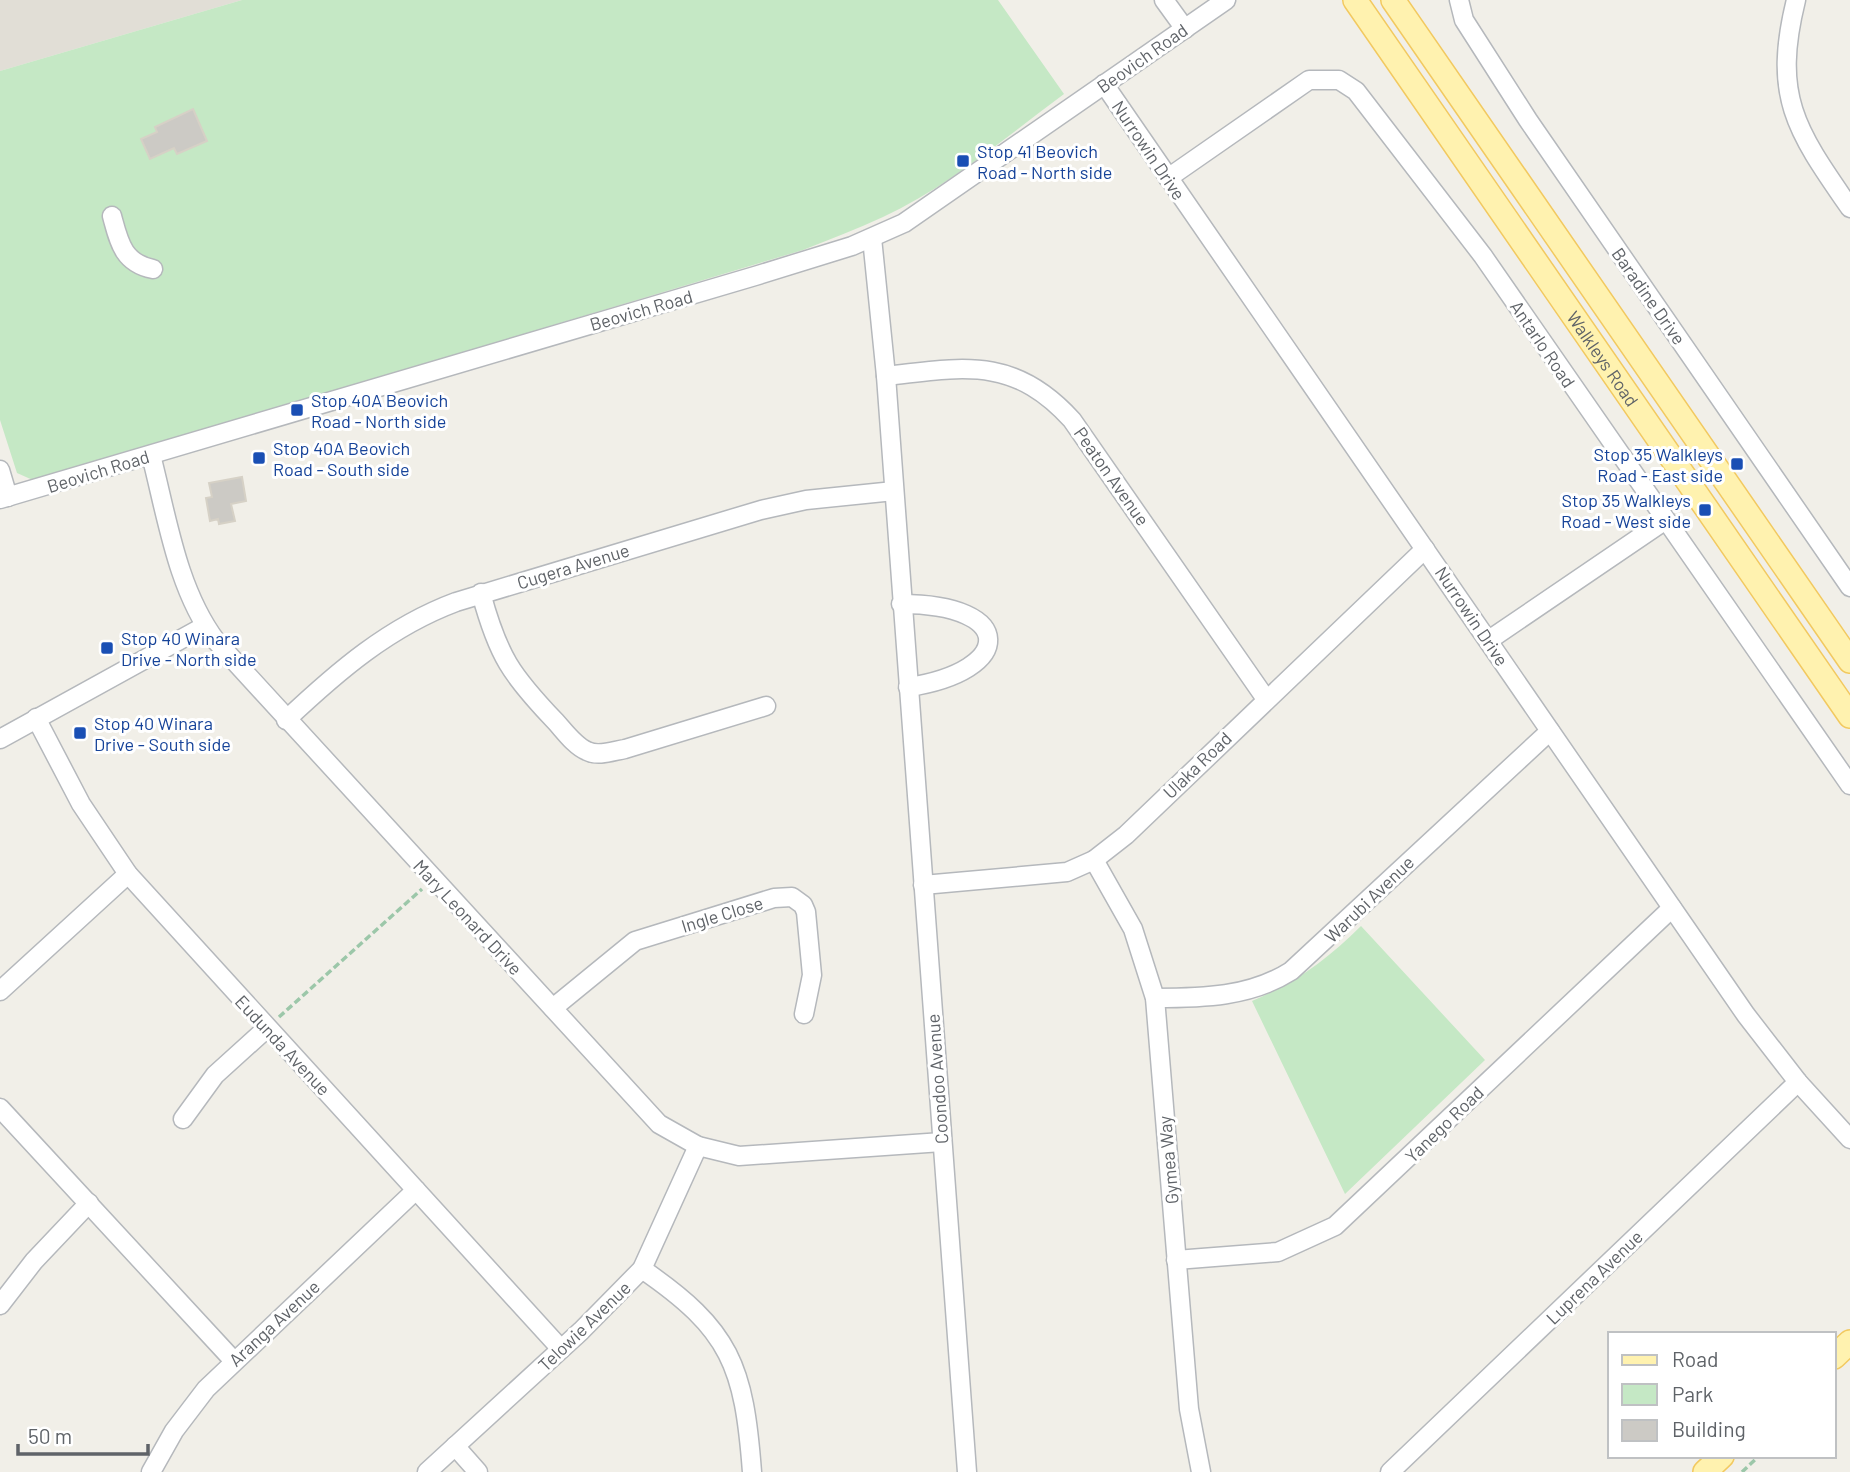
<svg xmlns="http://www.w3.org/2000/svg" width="1850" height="1472" font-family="Barlow,sans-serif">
<rect width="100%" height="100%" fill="#f1efe8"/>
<!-- education -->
<polygon fill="#e1ded6" points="0,0 242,0 0,71"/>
<!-- green -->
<g fill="#c5e8c5">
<path d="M242,0H998L1064,94C1006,137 948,187 883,217C857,229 830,239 803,250L35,481L17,473L0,420V71Z"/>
<path d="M1361,926L1485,1060L1345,1194L1252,1001C1295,983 1328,959 1361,926Z"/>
</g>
<!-- building -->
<g fill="#cccac5" stroke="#d6d1c6" stroke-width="2">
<polygon points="193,109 207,141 177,154 174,148 150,159 141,139 157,132 155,127"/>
<polygon points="242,477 246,501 231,504 235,521 219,524 218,519 210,521 206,498 212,497 209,483"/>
</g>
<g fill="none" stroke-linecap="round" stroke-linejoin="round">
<!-- minor casing -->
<g stroke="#b5b8bc" stroke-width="21">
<g id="minor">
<polyline points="1164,0 1185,29"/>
<polyline points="1459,0 1464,20 1528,120 1850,587"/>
<path d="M1796,0C1772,97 1796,130 1850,208"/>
<polyline points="1104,84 1746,1015 1798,1082 1850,1139"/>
<polyline points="1168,178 1309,80 1339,80 1356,91 1483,256 1850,785"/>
<path d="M112,216C119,242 123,263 153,269"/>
<polyline points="872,238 886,376 967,1472"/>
<path d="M886,376C964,367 1014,356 1072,420L1266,699"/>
<path d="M151,455C167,517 177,589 216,641L659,1124L698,1146L739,1156L942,1142"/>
<polyline points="0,470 8,497"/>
<polyline points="0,499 755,276 852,246 904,223 1226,0"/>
<path d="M481,593C498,656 511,675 556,722C565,732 575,746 587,751C598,757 613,751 625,749L766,706"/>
<path d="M901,604C1017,604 1015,671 908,687"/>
<polyline points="1489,640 1664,521"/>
<polyline points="36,718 81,804 128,874 561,1349"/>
<path d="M286,720C338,671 389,627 456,602L761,510L806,500L894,491"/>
<polyline points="0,739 205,626"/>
<polyline points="1094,860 1133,929 1155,998 1189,1409 1201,1472"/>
<polyline points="923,885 1067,872 1094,860 1126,835 1425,549"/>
<polyline points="0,991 128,874"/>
<path d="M1155,998C1203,998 1250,997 1291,971L1550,731"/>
<polyline points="553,1008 635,941 774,898 792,897 803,905 806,912 812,975 804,1014"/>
<polyline points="0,1108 233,1360"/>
<polyline points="183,1119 215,1075 267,1028"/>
<polyline points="1176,1260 1278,1252 1335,1226 1672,908"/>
<path d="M642,1269C731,1330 744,1366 752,1472"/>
<polyline points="0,1305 34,1261 89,1203"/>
<polyline points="455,1446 478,1472"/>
<polyline points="151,1472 174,1431 206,1389 416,1190"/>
<polyline points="427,1472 581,1331 642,1269 698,1146"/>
<polyline points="1390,1472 1798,1082"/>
</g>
</g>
<!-- major casing -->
<g stroke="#f2c960" stroke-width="26">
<g id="major">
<path id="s1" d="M1355,0L1850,716"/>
<polyline points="1393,0 1850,661"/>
<polyline points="1834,1357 1850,1342"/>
<polyline points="1705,1472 1722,1456"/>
</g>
</g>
<!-- path -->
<g stroke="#9cc7a9" stroke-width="3.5" stroke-dasharray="7 3.5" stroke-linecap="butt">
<polyline points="279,1017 422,889"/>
<polyline points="1742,1472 1759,1456"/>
</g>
<!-- minor -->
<use href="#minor" stroke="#fff" stroke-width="18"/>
<!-- major -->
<use href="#major" stroke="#fff2af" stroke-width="23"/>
</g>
<!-- markers -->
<g fill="#1a4fb4" stroke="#fff" stroke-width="2.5">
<rect x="956" y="154" width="14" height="14" rx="3.5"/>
<rect x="290" y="403" width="14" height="14" rx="3.5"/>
<rect x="252" y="451" width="14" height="14" rx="3.5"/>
<rect x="1730" y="457" width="14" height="14" rx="3.5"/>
<rect x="1698" y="503" width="14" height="14" rx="3.5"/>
<rect x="100" y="641" width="14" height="14" rx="3.5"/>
<rect x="73" y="726" width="14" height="14" rx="3.5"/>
</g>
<g text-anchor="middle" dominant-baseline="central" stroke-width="6" stroke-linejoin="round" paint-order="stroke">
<!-- street labels -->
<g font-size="18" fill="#5f6368" stroke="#fff">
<text transform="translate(1142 58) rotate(-35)">Beovich Road</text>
<text transform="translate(1149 150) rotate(56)">Nurrowin Drive</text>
<text transform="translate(1649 296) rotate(55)">Baradine Drive</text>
<text transform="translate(641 310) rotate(-16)">Beovich Road</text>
<text transform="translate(1543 344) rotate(56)">Antarlo Road</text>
<text stroke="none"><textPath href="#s1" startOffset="436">Walkleys Road</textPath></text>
<text transform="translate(98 471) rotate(-17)">Beovich Road</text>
<text transform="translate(1112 476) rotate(55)">Peaton Avenue</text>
<text transform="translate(573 566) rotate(-17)">Cugera Avenue</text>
<text transform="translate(1472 616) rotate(56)">Nurrowin Drive</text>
<text transform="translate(1197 765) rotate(-44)">Ulaka Road</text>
<text transform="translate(1369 899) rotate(-44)">Warubi Avenue</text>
<text transform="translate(722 914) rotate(-17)">Ingle Close</text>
<text transform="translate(468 917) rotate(47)">Mary Leonard Drive</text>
<text transform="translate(283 1045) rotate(47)">Eudunda Avenue</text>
<text transform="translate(937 1079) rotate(-94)">Coondoo Avenue</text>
<text transform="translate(1444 1124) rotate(-44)">Yanego Road</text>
<text transform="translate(1168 1160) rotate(-95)">Gymea Way</text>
<text transform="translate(1594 1277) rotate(-44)">Luprena Avenue</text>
<text transform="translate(274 1323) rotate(-43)">Aranga Avenue</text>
<text transform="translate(584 1326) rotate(-44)">Telowie Avenue</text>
</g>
<!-- transit labels -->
<g font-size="18" fill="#164399" stroke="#fff" text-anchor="start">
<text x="977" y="151">Stop 41 Beovich<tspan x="977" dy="21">Road - North side</tspan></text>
<text x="311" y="400">Stop 40A Beovich<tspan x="311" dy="21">Road - North side</tspan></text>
<text x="273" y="448">Stop 40A Beovich<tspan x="273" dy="21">Road - South side</tspan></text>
<text x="1723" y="454" text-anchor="end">Stop 35 Walkleys<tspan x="1723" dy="21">Road - East side</tspan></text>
<text x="1691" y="500" text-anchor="end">Stop 35 Walkleys<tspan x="1691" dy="21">Road - West side</tspan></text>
<text x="121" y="638">Stop 40 Winara<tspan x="121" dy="21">Drive - North side</tspan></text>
<text x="94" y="723">Stop 40 Winara<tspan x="94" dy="21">Drive - South side</tspan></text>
</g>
</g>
<!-- legend -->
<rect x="1608" y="1332" width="228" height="126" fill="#ffffff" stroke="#bfc1c3" stroke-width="2"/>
<rect x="1622" y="1355" width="35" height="10" fill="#fff2af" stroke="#bfc1c3" stroke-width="2"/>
<text x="1672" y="1367" font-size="21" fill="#5f6368">Road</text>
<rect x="1622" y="1384" width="35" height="21" fill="#c5e8c5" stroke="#bfc1c3" stroke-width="2"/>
<text x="1672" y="1402" font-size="21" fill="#5f6368">Park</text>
<rect x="1622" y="1420" width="35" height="21" fill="#cccac5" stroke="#bfc1c3" stroke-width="2"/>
<text x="1672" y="1437" font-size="21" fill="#5f6368">Building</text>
<!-- scale -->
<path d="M18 1444v10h130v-10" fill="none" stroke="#5f6368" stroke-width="3.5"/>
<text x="28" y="1444" font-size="21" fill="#5f6368" stroke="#ffffff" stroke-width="5" paint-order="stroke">50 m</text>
</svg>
